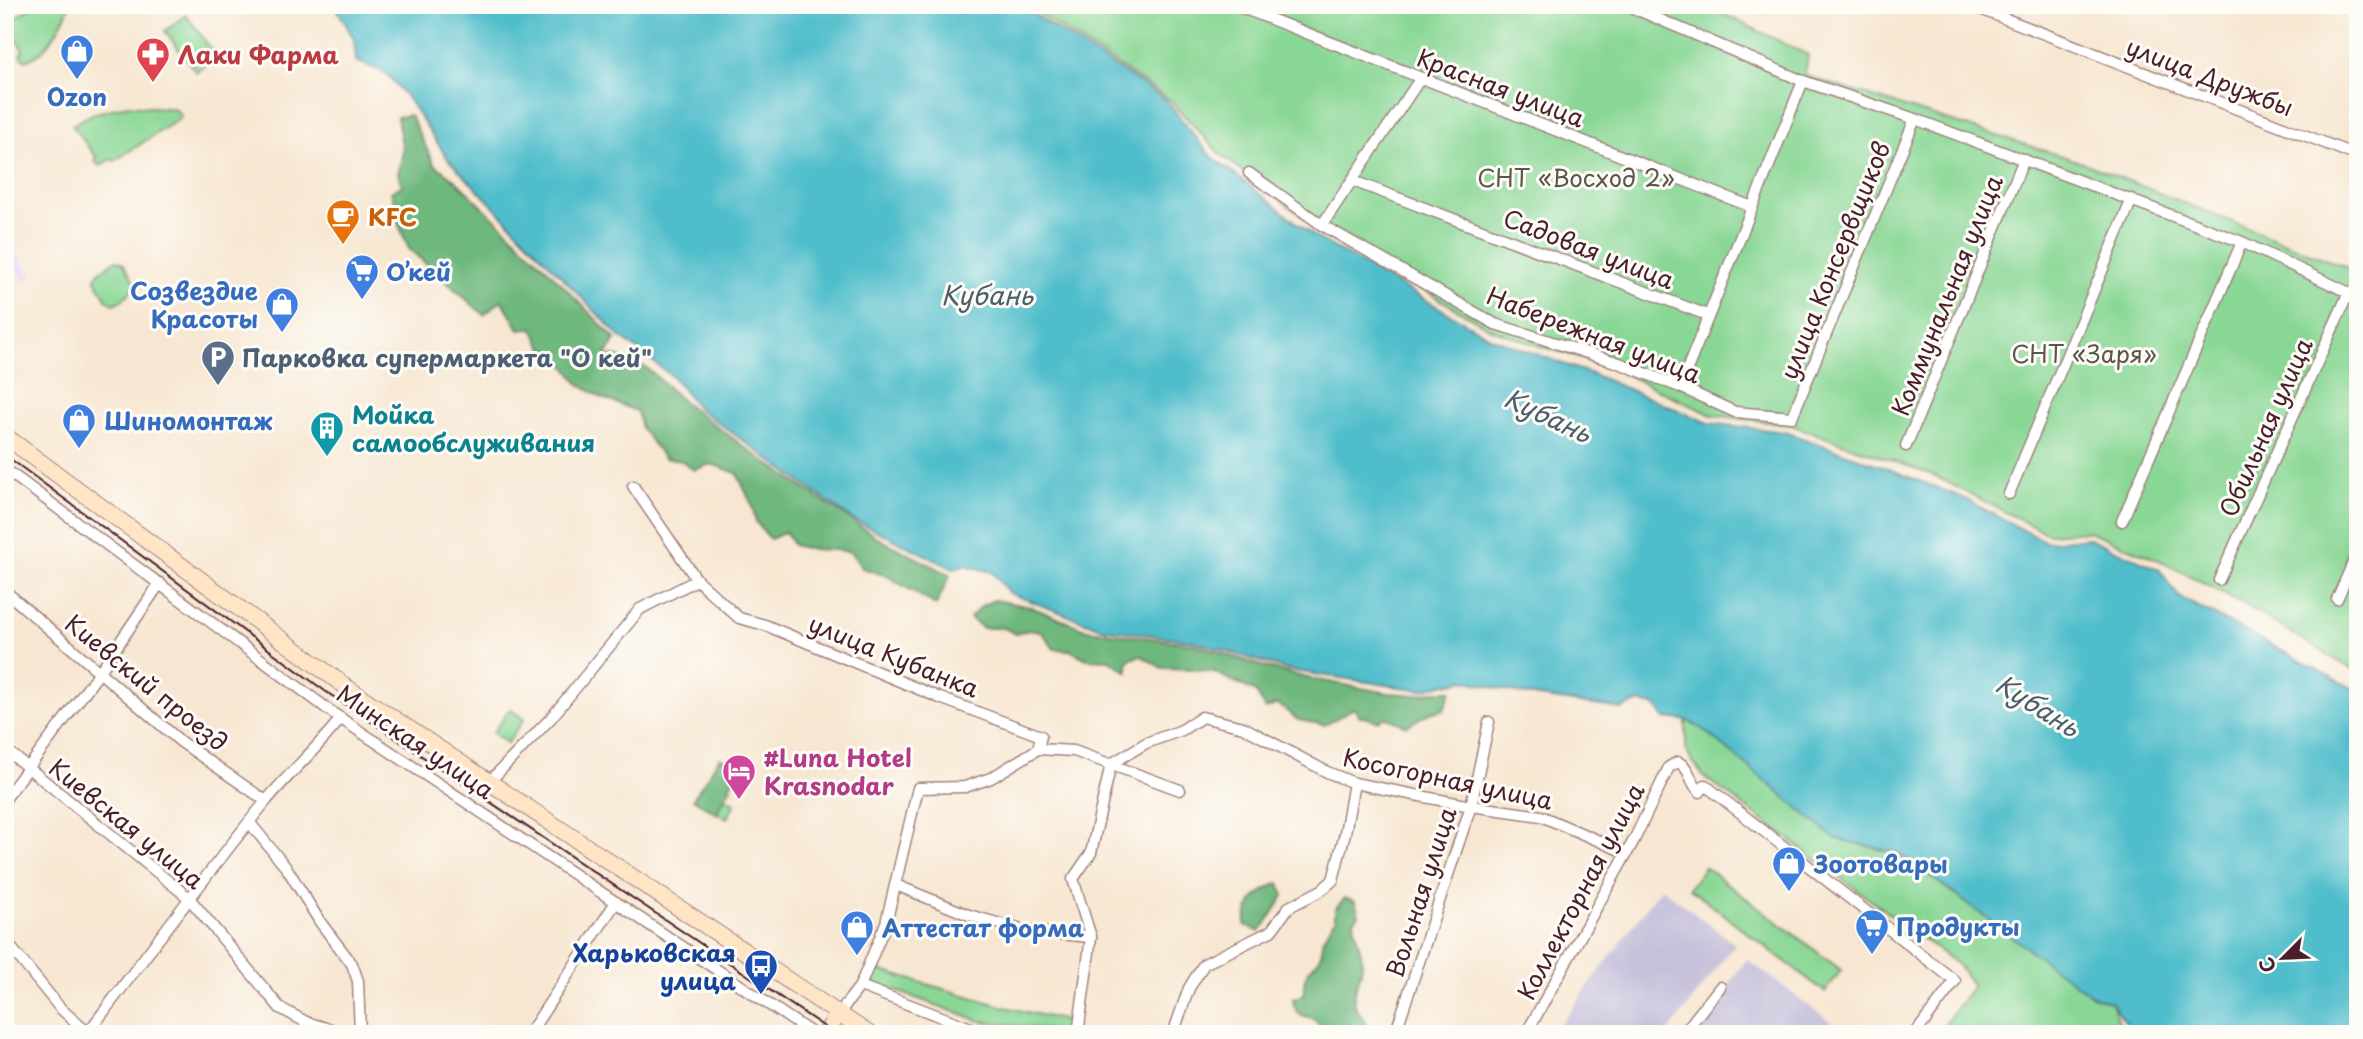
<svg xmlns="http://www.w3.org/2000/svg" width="2363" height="1039" font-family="'Playpen Sans',sans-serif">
<rect width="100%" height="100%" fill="#fdfcf7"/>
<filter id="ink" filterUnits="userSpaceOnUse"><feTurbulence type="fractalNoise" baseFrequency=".0143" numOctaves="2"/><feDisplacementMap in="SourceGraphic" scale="14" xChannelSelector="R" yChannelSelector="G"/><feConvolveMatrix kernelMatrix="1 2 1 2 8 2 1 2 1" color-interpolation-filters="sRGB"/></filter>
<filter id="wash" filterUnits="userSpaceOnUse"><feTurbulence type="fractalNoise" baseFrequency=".00686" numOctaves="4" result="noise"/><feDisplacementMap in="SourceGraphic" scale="28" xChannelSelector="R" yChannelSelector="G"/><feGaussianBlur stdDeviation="1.57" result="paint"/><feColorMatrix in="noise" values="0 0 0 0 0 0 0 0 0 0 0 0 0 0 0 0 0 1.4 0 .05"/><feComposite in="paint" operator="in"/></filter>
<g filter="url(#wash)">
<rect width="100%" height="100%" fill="#f7e7d2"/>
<!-- built -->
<polygon fill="#e4d3f2" points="5,237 32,276 25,282 5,253"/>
<!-- industrial -->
<g fill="#c6c0da">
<polygon points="1661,888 1735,944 1667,1034 1553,1034"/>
<polygon points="1747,959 1846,1034 1692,1034"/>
</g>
<!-- green -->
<g fill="#89d795" stroke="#6a7b60" stroke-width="2">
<path d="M34,5H70C63,22 44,60 24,60L20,55L23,50L7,24Z"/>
<polygon points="1026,5 1705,5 1808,55 1805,74 1812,78 2081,162 2358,272 2358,673 2242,603 2161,561 2089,531 2048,534 1933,475 1791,425 1712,415 1599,362 1542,347 1489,328 1315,226 1220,154 1170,100"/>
<polygon points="186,15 217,57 196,72 165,31"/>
<polygon points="127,105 175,109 181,115 179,119 114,161 111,159 99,166 95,161 97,158 72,125 92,114"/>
<path d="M116,260L123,263L135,283C133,291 122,301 114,304L107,300L95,279L98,273Z"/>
<polygon points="510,709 524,719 507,743 493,733"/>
<polygon points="1686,720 1703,729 1834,837 1897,854 1973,907 2092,995 2112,1003 2123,1034 1937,1034 1973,986 1958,965 1703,776 1686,751"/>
<polygon points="725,798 735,803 727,818 716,813"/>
<polygon points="1705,867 1841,970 1825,992 1689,888"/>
<polygon points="875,969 1005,1007 1075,1023 1073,1033 980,1021 871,982"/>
</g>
<!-- forest -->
<g fill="#6eb87e" stroke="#5c6c54" stroke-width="2">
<path d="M410,115L434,164L455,180L549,271L615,339L606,356L618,357L647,368L684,402L751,452L823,501L881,540L950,575L936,605L887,576L862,568L851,552C831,548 812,552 793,545L786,532L770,539L756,522L752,505L737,473L711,464L694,470L682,461L664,458L641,428L637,411L600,397L579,384L563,363L541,345L533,328L519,329L502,300L484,315L409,249L398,223L397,208L391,192L402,186L398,174L403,151L397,117Z"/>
<path d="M994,600L1031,607L1087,630L1194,644L1268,668L1307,678L1388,693L1416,695L1437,691H1451L1444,709L1427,714L1407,726L1385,717L1378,721L1359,716L1354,708L1325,725L1298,720L1278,704L1265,709L1256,692L1214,672L1194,669L1162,668L1140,655L1127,661L1128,672L1109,660L1087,659L1070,650L1054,649C1041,630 1039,625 1016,634L1004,628H983L970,618L983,605Z"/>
<polygon points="720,757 745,773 729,784 731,787 716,813 693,799"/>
<path d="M1279,883L1284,896L1260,932L1245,925C1247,901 1258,892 1279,883Z"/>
<path d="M1345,898L1355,902L1359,915L1354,920C1355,934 1360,945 1362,959C1364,984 1340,997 1366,1021L1365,1026L1368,1034C1348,1034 1326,1037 1313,1018C1301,1016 1294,1013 1293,999L1305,994C1298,966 1326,967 1322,940L1335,920V909Z"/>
</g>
<!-- water -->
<polygon fill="#50bdcb" stroke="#4d6e7b" stroke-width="2" points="335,5 1019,5 1166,100 1210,155 1314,236 1492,338 1594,375 1709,423 1785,432 1881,466 1963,498 2046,542 2089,538 2159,569 2179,597 2358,691 2358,1034 2134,1034 2112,1003 2092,995 2052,967 1901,854 1834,838 1703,729 1686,720 1664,718 1655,705 1637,702 1621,709 1526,695 1464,680 1420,690 1288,670 1194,641 1101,628 1009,593 992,572 965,565 954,569 852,519 698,408 673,377 618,335 448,159 409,100 386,73 356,61 354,39"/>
</g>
<g filter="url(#ink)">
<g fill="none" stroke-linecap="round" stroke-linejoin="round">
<!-- street casing -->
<g stroke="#a0837e" stroke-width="13">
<g id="street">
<polyline points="1235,5 1752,207"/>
<polyline points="1626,5 1803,81 1915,119 2242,242 2358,297"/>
<polyline points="1970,5 2358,156"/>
<polyline points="1249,173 1322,225 1495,324 1619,363 1680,387 1735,412 1792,417 1915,119"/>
<polyline points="1353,181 1707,315"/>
<polyline points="1322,225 1420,79"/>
<polyline points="1680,387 1803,81"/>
<polyline points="1906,446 2024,159"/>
<polyline points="5,469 337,716 813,1034"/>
<polyline points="633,486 697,580 739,618 765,625 940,698 1041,736 1038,749 1074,751 1180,790"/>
<polyline points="2009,494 2132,199"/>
<polyline points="2122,521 2242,242"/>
<polyline points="2219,580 2349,292"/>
<polyline points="5,591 181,742 266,801"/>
<polyline points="2337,599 2358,552"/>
<polyline points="5,749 189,898 280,1008 306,1022 346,1034"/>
<polyline points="488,783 551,718 640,609 697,580"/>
<polyline points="5,799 99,673 160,583"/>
<polyline points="250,823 288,870 320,922 352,964 358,981 360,1034"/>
<polyline points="896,885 969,915 1025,931 1091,937"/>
<polyline points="5,940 60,1008 88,1033"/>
<polyline points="860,986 976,1030 1018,1034"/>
<polyline points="839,1013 860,986 886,923 918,788 965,787 991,778 1038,749"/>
<path d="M87,1034C146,956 204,877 266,801C290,772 318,748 341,718"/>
<polyline points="529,1034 616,902"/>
<polyline points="1078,1034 1091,937 1073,879 1091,853 1111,764 1146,743 1182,730 1202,717 1243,727 1327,772 1354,783 1471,806 1541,816 1627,853"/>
<polyline points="1173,1034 1189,988 1204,964 1271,931 1289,907 1322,890 1333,880 1345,833 1354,783"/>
<polyline points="1395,1034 1471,806 1489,722"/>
<path d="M1526,1034L1634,840L1669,767L1678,762C1692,769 1689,783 1700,792L1705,785L1955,981L1915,1034"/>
<polyline points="1683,1034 1720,987"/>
</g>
</g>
<!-- secondary casing -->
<g stroke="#a0837e" stroke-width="18">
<g id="secondary">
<polyline points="5,436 349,689 869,1034"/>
<polyline points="825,1034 839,1013"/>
</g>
</g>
<!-- street -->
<use href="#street" stroke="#fff" stroke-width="10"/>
<!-- secondary -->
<use href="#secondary" stroke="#ffe4c6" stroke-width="16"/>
<!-- tram -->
<polyline stroke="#4a1f2b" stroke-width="2" points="5,455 325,691 835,1034"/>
</g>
</g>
<!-- icons -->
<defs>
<g id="shop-pin" transform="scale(1.75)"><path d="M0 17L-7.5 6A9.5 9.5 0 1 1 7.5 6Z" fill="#3f7fe0" stroke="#fdfcf7"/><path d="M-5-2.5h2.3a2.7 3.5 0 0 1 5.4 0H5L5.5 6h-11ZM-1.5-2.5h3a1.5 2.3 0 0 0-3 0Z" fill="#fff"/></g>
<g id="pharmacy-pin" transform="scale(1.75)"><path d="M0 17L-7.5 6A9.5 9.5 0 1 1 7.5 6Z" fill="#e0444e" stroke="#fdfcf7"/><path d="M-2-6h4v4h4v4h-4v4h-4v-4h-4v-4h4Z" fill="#fff"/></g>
<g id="cafe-pin" transform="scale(1.75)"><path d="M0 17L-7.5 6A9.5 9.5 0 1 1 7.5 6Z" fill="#e8710a" stroke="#fdfcf7"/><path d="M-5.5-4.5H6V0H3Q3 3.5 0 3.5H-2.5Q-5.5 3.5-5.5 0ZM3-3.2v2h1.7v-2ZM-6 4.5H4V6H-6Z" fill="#fff"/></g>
<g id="supermarket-pin" transform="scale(1.75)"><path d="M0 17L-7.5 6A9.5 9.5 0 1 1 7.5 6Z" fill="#3f7fe0" stroke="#fdfcf7"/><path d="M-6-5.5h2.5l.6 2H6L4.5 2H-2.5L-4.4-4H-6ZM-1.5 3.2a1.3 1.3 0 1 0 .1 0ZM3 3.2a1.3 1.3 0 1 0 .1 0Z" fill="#fff"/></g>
<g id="parking-pin" transform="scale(1.75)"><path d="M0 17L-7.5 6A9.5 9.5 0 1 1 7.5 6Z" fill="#5c6f8a" stroke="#fdfcf7"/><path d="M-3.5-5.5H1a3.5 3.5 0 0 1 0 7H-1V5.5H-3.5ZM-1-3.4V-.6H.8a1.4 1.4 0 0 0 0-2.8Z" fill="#fff"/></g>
<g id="building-pin" transform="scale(1.75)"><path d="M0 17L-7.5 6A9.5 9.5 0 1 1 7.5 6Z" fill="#0f9aa8" stroke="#fdfcf7"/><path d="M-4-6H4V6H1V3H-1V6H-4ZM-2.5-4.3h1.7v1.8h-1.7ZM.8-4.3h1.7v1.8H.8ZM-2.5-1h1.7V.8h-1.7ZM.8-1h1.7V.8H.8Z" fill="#fff"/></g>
<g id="hotel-pin" transform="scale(1.75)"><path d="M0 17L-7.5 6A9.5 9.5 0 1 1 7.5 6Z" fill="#d1479c" stroke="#fdfcf7"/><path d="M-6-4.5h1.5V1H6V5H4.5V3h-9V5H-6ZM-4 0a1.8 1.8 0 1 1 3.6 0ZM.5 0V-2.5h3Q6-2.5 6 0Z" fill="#fff"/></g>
<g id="bus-pin" transform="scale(1.75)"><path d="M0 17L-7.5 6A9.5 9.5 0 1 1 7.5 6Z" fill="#1a4fb4" stroke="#fdfcf7"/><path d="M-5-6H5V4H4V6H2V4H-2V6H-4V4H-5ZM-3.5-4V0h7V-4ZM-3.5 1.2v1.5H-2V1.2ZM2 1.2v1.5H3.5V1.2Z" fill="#fff"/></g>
</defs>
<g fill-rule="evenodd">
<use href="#shop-pin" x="77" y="51"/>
<use href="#pharmacy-pin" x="153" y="54"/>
<use href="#cafe-pin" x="343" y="216"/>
<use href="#supermarket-pin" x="362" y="271"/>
<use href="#shop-pin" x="282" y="304"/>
<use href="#parking-pin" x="218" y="357"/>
<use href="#shop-pin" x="79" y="420"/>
<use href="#building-pin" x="327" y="428"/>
<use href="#hotel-pin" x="739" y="771"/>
<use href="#shop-pin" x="1789" y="863"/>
<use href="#supermarket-pin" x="1872" y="926"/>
<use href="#shop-pin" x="857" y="927"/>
<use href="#bus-pin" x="761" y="966"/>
</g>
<g text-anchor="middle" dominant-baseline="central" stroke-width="6" stroke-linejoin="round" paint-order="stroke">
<!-- health labels -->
<g font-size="24" font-weight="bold" fill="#be3a42" stroke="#fdfcf7" text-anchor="start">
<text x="178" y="54">Лаки Фарма</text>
</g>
<!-- street labels -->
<g font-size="24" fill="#4a1f2b" stroke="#fdfcf7">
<text transform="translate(2210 76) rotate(21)">улица Дружбы</text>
<text transform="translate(1501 87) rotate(21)">Красная улица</text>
<text transform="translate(1589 248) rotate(21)">Садовая улица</text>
<text transform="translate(1834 260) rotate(-68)">улица Консервщиков</text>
<text transform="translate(1946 295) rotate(-68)">Коммунальная улица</text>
<text transform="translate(1594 334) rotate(21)">Набережная улица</text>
<text transform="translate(2265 427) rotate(-66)">Обильная улица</text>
<text transform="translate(894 655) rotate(22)">улица Кубанка</text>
<text transform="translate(147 682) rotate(39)">Киевский проезд</text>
<text transform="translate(416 741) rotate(34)">Минская улица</text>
<text transform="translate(1448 778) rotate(12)">Косогорная улица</text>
<text transform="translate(127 823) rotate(39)">Киевская улица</text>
<text transform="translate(1580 891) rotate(-62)">Коллекторная улица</text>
<text transform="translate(1420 892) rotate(-72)">Вольная улица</text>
</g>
<!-- shop labels -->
<g font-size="24" font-weight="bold" fill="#366cbe" stroke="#fdfcf7" text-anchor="start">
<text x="77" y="96" text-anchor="middle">Ozon</text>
<text x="386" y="271">О’кей</text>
<text x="258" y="290" text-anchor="end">Созвездие<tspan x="258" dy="28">Красоты</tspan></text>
<text x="104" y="420">Шиномонтаж</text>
<text x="1814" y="863">Зоотовары</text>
<text x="1896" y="926">Продукты</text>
<text x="882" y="927">Аттестат форма</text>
</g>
<!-- park labels -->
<g font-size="24" fill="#5d564b" stroke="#fdfcf7">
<text x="1576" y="177">СНТ «Восход 2»</text>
<text x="2084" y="353">СНТ «Заря»</text>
</g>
<!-- food labels -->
<g font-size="24" font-weight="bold" fill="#c56008" stroke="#fdfcf7" text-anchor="start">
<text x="368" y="216">KFC</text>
</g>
<!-- service labels -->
<g font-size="24" font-weight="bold" fill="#4e5e75" stroke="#fdfcf7" text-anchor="start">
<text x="242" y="357">Парковка супермаркета "О кей"</text>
</g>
<!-- culture labels -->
<g font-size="24" font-weight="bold" fill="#0d838f" stroke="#fdfcf7" text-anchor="start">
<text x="352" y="414">Мойка<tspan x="352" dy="28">самообслуживания</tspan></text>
</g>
<!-- hotel labels -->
<g font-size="24" font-weight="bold" fill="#b23c85" stroke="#fdfcf7" text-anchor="start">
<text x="764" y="757">#Luna Hotel<tspan x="764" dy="28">Krasnodar</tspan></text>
</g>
<!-- transit labels -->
<g font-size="24" font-weight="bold" fill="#164399" stroke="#fdfcf7" text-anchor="end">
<text x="736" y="952">Харьковская<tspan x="736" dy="28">улица</tspan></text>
</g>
<!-- water labels -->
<g font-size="26" font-style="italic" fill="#4c5e6b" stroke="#fdfcf7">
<text x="987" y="294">Кубань</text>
<text transform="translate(1548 415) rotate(25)">Кубань</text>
<text transform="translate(2038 705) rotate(32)">Кубань</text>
</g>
</g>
<!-- margin -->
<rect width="2363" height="1039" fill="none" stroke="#fdfcf7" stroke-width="28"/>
<!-- north arrow -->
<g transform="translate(2283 958) rotate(246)" stroke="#fdfcf7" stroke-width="5" paint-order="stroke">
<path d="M0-5L12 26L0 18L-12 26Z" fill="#4a1f2b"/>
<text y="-10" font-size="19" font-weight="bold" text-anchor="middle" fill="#4a1f2b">С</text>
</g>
</svg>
